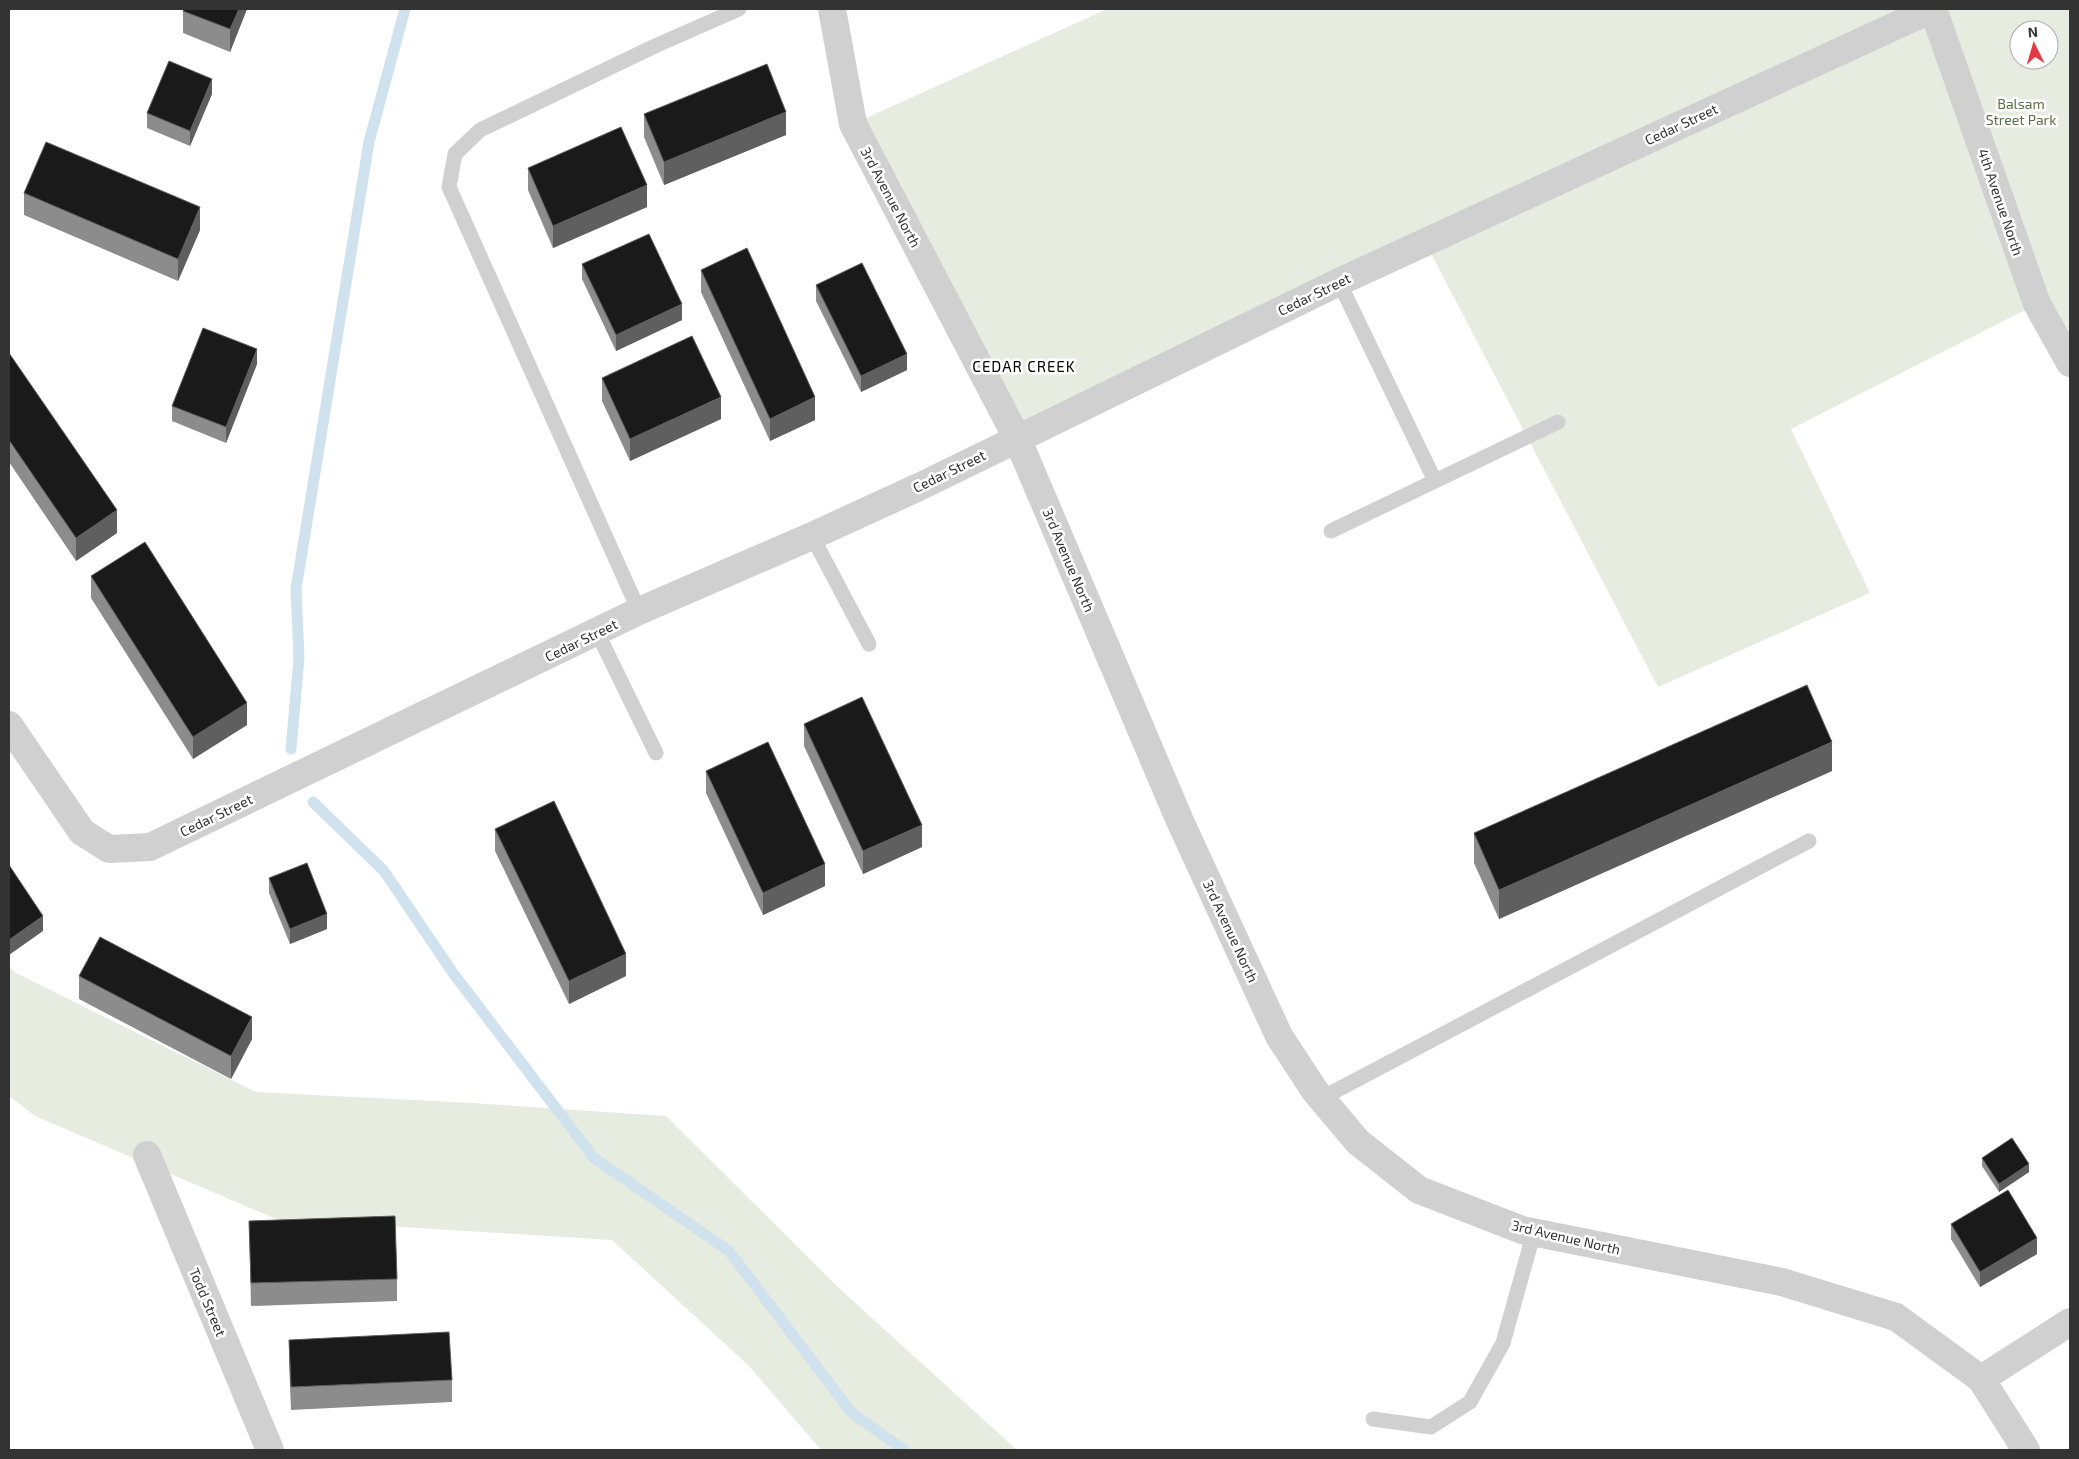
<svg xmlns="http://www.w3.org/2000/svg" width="2079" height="1459" font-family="'Exo 2',sans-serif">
<rect width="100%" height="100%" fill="#fff"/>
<!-- green -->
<g fill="#e6ecdf" fill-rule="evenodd">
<path d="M1107,9H2070V363L2037,304L1791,429L1870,593L1658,687L1425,242L1017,438L853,124ZM2019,30H2049V60H2019Z"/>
<polygon points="9,966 14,972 256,1092 472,1103 666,1116 840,1289 1017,1450 821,1450 748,1365 612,1240 276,1219 35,1116 9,1096"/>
</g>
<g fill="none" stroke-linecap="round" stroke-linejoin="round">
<!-- stream -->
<g stroke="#cfe2ee" stroke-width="11">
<polyline points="291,749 299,658 296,589 369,142 405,9"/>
<polyline points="313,802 384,871 453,973 594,1158 729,1251 851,1412 904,1450"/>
</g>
<!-- service -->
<g stroke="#d0d0d0" stroke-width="15">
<polyline points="1339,282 1435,481 1558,422"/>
<polyline points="1331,531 1435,481"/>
<polyline points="812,536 869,644"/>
<polyline points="639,611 449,187 455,154 480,130 655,46 739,9"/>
<polyline points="597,632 656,753"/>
<polyline points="1322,1098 1809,841"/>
<polyline points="1373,1419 1431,1427 1470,1402 1503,1343 1534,1232"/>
</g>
<!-- minor -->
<g stroke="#d0d0d0" stroke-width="28">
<polyline points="1933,9 2037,304 2070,363"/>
<polyline points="9,725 82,832 109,849 150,847 639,611 812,536 921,486 1339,282 1932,9"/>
<polyline points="147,1155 270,1450"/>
<polyline points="1981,1379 2070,1322"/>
</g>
<!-- tertiary -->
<polyline stroke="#d0d0d0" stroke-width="28" points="832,9 853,124 1017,438 1180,821 1279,1036 1315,1091 1358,1142 1419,1190 1522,1230 1782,1282 1896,1317 1981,1379 2026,1450"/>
</g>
<!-- wall -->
<g fill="#8c8c8c">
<polygon points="247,9 230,52 183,33 183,11"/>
<polygon points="212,94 190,146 147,128 147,113"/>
<polygon points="644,114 786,135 664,185 644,137"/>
<polygon points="528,168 647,207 553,248 528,190"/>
<polygon points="24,193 200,230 178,281 24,215"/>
<polygon points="582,264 682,320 616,351 582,279"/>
<polygon points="701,270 815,420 770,441 701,292"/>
<polygon points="816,285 907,370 861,392 816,301"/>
<polygon points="9,353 117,533 76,561 9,462"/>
<polygon points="257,364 226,443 172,421 172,406"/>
<polygon points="602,378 721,419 630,461 602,401"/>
<polygon points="91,576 247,725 193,759 91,598"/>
<polygon points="804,724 922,847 863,874 804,746"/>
<polygon points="706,771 825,886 763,915 706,793"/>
<polygon points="1832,771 1499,919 1474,863 1474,833"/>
<polygon points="495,829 626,976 569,1004 495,851"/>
<polygon points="269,878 327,929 290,944 269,893"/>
<polygon points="79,976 252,1039 231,1079 79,999"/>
<polygon points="1982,1158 2029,1172 1999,1192 1982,1166"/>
<polygon points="249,1221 397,1279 397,1301 251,1306"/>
<polygon points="1951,1224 2037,1254 1980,1287 1951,1239"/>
<polygon points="289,1340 452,1380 452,1402 291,1410 289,1362"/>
</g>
<!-- shaded-wall -->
<g fill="#5f5f5f">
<polygon points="239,9 247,9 230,52 230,29"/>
<polygon points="212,79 212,94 190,146 190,131"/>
<polygon points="786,112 786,135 664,185 664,162"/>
<polygon points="647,185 647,207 553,248 553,226"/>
<polygon points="200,207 200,230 178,281 178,259"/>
<polygon points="682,304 682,320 616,351 616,335"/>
<polygon points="257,349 257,364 226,443 226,427"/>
<polygon points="907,354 907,370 861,392 861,376"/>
<polygon points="721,397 721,419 630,461 630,439"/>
<polygon points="815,397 815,420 770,441 770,419"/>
<polygon points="117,510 117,533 76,561 76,538"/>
<polygon points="247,703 247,725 193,759 193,737"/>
<polygon points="1832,742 1832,771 1499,919 1499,890"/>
<polygon points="922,825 922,847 863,874 863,851"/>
<polygon points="825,864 825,886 763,915 763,893"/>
<polygon points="327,914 327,929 290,944 290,929"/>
<polygon points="43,916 43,931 9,955 9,940"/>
<polygon points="626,954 626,976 569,1004 569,981"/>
<polygon points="252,1017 252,1039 231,1079 231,1056"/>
<polygon points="2029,1164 2029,1172 1999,1192 1999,1184"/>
<polygon points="2037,1238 2037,1254 1980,1287 1980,1272"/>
</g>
<!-- building -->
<g fill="#1a1a1a" stroke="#5f5f5f">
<polygon points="184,9 239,9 230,29 183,11"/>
<polygon points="169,61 212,79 190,131 147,113"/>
<polygon points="767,64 786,112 664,162 644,114"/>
<polygon points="621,127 647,185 553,226 528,168"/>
<polygon points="46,142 200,207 178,259 24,193"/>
<polygon points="649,234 682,304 616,335 582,264"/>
<polygon points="747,248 815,397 770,419 701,270"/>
<polygon points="862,263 907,354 861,376 816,285"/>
<polygon points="203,328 257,349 226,427 172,406"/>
<polygon points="692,336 721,397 630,439 602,378"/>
<polygon points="9,353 117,510 76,538 9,440"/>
<polygon points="145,542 247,703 193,737 91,576"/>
<polygon points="1807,685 1832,742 1499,890 1474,833"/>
<polygon points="862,697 922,825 863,851 804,724"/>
<polygon points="768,742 825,864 763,893 706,771"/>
<polygon points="554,801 626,954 569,981 495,829"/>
<polygon points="307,863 327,914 290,929 269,878"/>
<polygon points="9,865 43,916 9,940"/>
<polygon points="100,937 252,1017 231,1056 79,976"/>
<polygon points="2012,1138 2029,1164 1999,1184 1982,1158"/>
<polygon points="2008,1190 2037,1238 1980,1272 1951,1224"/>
<polygon points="395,1216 397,1279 251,1283 249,1221"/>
<polygon points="449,1332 452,1380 291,1387 289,1340"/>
</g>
<g text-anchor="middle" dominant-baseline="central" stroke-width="5" stroke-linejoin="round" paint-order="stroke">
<!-- park labels -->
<g font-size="14" fill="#56703f" stroke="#fff">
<text x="2021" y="103">Balsam<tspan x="2021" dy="16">Street Park</tspan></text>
</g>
<!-- street labels -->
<g font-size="14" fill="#333" stroke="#fff">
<text transform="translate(1681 124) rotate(-25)">Cedar Street</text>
<text transform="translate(891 197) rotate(62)">3rd Avenue North</text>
<text transform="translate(2001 202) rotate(71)">4th Avenue North</text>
<text transform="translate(1314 294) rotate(-26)">Cedar Street</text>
<text transform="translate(949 471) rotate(-26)">Cedar Street</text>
<text transform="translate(1069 560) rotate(67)">3rd Avenue North</text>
<text transform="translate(581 640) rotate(-26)">Cedar Street</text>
<text transform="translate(216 815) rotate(-26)">Cedar Street</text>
<text transform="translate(1231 931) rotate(65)">3rd Avenue North</text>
<text transform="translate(1566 1237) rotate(13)">3rd Avenue North</text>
<text transform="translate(208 1302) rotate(67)">Todd Street</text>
</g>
<!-- neighbourhood labels -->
<g font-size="15" letter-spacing="1" fill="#000" stroke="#fff">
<text x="1024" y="366">CEDAR CREEK</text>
</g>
</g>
<!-- border -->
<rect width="2079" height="1459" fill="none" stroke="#333333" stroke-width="20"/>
<!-- north arrow -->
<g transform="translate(2034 45) rotate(355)"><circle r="24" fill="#ffffff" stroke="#adadad"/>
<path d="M0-4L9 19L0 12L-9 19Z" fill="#e63946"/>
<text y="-8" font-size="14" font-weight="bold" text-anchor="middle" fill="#333333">N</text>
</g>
</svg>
